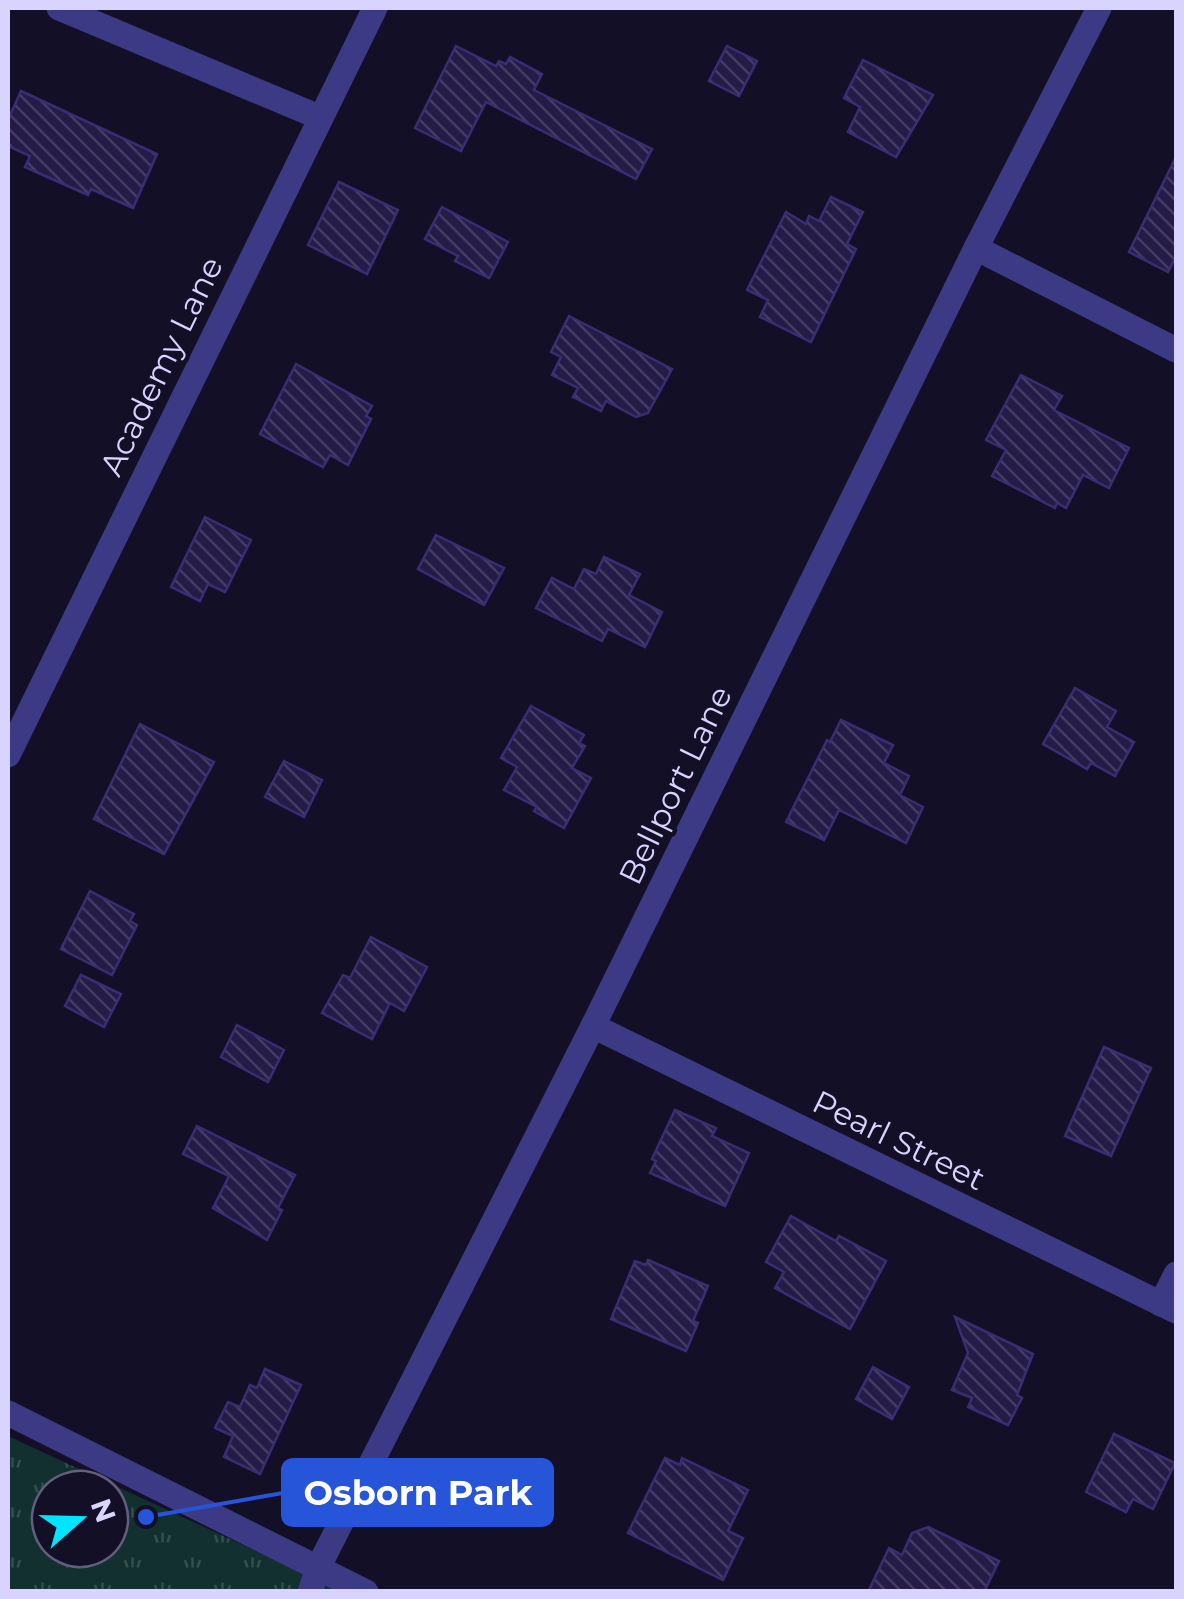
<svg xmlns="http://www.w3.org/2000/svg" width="1184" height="1599" font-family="Montserrat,sans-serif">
<defs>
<pattern id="grass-tufts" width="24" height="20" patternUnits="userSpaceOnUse" patternTransform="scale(2.5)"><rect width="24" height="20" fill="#12302f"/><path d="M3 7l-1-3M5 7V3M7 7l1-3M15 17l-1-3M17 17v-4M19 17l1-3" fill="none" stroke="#344d4e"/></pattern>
<pattern id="building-back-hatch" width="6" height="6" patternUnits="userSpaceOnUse" patternTransform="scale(2.5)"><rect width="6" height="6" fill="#241b47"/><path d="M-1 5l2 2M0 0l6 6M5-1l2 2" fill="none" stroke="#433b63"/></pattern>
</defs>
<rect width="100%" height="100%" fill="#130f26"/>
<!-- grass -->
<path fill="url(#grass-tufts)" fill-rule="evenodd" d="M8,1436L342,1591H8ZM50,1489H110V1549H50Z"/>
<!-- building -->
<g fill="url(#building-back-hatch)" stroke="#3b2d73" stroke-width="2.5">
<polygon points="456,46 496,66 499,61 506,64 510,57 542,74 534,90 652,149 636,179 486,102 461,151 415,128"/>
<polygon points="727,46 757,61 739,96 709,81"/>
<polygon points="863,60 933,95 896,157 848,132 860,107 844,98"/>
<polygon points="21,91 157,154 133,208 91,189 88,195 25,167 30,156 8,146 8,120"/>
<polygon points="1176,157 1176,256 1168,272 1129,252"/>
<polygon points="339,182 398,210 367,274 308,245"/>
<polygon points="831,197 863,212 847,244 856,249 811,342 760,317 768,300 747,290 786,212 806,224 809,216 819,221"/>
<polygon points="442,207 508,242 489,278 455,261 458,256 425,239"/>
<polygon points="569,316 672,369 648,413 636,417 606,401 601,411 573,397 578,388 552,375 561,357 551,352"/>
<polygon points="296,364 372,406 366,416 371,419 348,465 330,455 323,467 260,434"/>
<polygon points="1021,375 1062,396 1054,410 1129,448 1109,488 1083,475 1066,508 1057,503 1055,508 992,476 1006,450 986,440"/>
<polygon points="205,517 251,540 225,592 208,584 200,601 171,587"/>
<polygon points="436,535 504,568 484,605 418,569"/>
<polygon points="604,557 640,574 629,595 662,612 645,647 608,629 602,641 536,608 552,578 574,589 584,569 596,574"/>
<polygon points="1075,688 1116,711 1107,727 1134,742 1115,776 1091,763 1087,769 1043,744"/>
<polygon points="531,706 584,735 579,743 585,746 572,768 591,778 564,828 534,811 537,807 504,790 517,767 501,758"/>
<polygon points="841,720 893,745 884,763 909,776 900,795 923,807 906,843 839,810 824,840 786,822 827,740 830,742"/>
<polygon points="140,724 214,762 164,854 94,819"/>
<polygon points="284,761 322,780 304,817 265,797"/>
<polygon points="90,891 134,914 130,921 137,925 112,975 61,949"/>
<polygon points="371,937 427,967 404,1011 390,1003 372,1039 322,1013 343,975 350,978"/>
<polygon points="81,975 121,994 104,1027 65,1006"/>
<polygon points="237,1025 284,1050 268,1082 221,1057"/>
<polygon points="1104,1047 1151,1068 1111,1156 1065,1136"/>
<polygon points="675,1110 716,1128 712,1136 749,1153 725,1206 650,1173 656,1161 652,1159"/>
<polygon points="197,1126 295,1175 278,1208 282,1210 267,1240 213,1208 229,1176 183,1154"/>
<polygon points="791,1216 836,1241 839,1236 886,1261 850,1329 775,1288 784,1272 766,1262"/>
<polygon points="648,1260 708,1286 693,1321 698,1323 686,1351 611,1319 635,1261 646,1265"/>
<polygon points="955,1317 1033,1354 1017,1395 1022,1398 1008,1425 968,1407 972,1398 952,1390 968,1353"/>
<polygon points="873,1367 909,1387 892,1419 856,1399"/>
<polygon points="265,1369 301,1385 260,1474 224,1457 233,1436 215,1428 228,1402 240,1407 250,1385 257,1388"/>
<polygon points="1114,1434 1175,1463 1153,1509 1133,1499 1126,1512 1086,1492"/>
<polygon points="665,1458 680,1465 682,1458 748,1490 728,1531 743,1538 723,1580 628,1533"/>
<polygon points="928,1527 999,1561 984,1592 868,1592 889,1548 902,1555 912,1533"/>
</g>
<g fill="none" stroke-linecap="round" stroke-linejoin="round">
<!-- street -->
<g stroke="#3d3a85" stroke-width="25">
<polyline points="59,8 319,117"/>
<polyline points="976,248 1176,350"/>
<polyline points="8,755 375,8"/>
<polyline points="593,1026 1176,1311"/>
<polyline points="1161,1304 1176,1274"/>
<polyline points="8,1413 366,1592"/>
<polyline points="310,1592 318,1568 593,1026 976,248 1099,8"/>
</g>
</g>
<g text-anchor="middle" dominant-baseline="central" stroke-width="9" stroke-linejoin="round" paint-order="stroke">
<!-- street labels -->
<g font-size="32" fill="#d9d4ff" stroke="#130f26">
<text transform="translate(161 366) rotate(-64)">Academy Lane</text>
<text transform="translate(675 785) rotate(-64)">Bellport Lane</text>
<text transform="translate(899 1140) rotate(26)">Pearl Street</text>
</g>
</g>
<!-- callouts -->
<path fill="none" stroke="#2655da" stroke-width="4" d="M146 1517L283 1493"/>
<circle fill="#2655da" stroke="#130f26" stroke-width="4" cx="146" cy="1517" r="10"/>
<rect fill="#2655da" stroke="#2655da" stroke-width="4" x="283" y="1460" width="269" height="65" rx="10"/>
<g font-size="35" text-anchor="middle" font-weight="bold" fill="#fff">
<text x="418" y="1505">Osborn Park</text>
</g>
<!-- border -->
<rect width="1184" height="1599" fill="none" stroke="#d9d4ff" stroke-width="20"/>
<!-- north arrow -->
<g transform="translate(80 1519) rotate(70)"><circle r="48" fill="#130f26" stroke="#625e7d" stroke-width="2.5"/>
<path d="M0-8L18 38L0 25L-18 38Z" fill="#00e5ff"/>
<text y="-15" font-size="28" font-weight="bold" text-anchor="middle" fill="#d9d4ff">N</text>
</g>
</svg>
